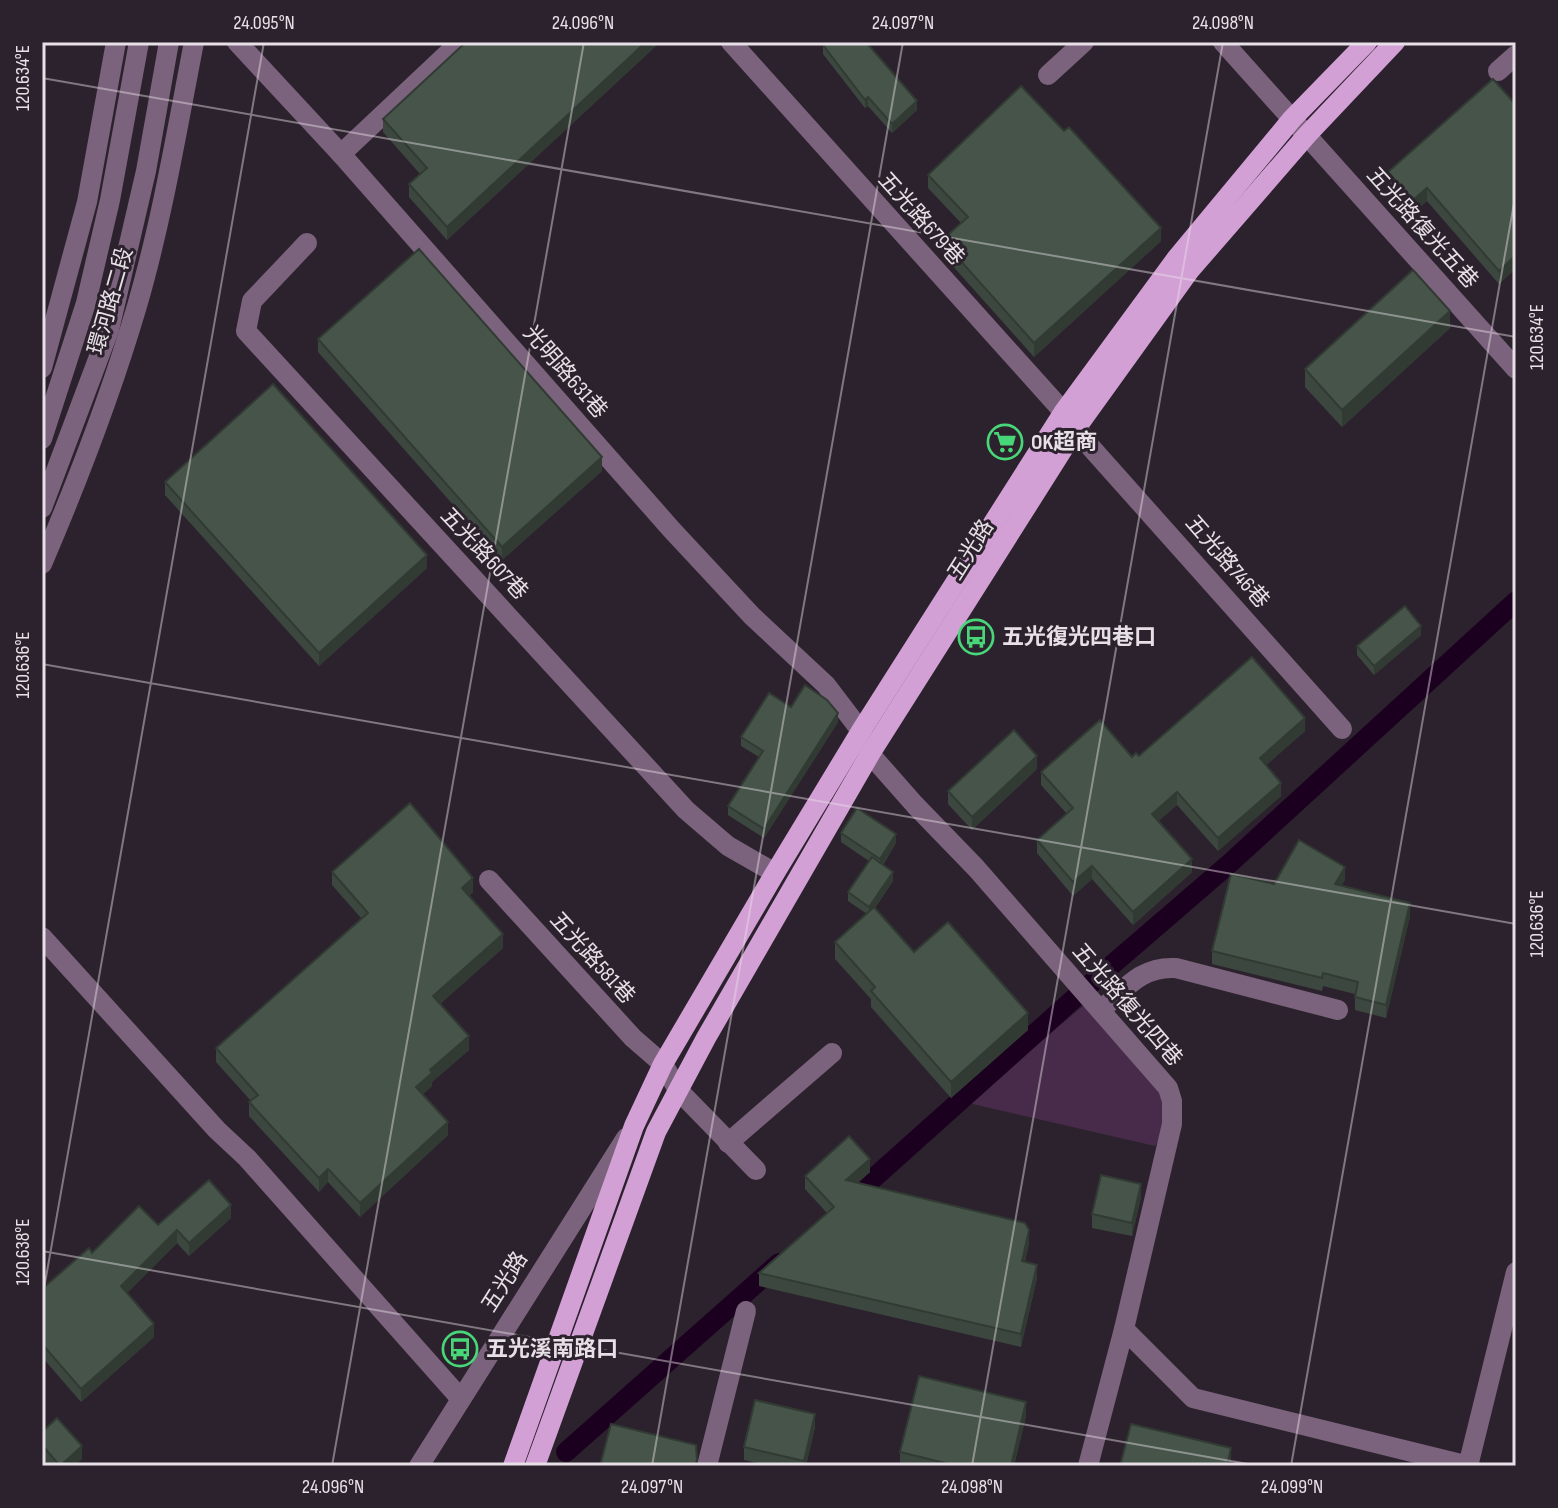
<svg xmlns="http://www.w3.org/2000/svg" width="1558" height="1508" font-family="'Sofia Sans Condensed','Noto Sans TC',sans-serif">
<rect width="100%" height="100%" fill="#2c222d"/>
<!-- green -->
<path fill="#482b4a" d="M1083,1006C1115,1037 1170,1074 1166,1124C1166,1131 1159,1140 1155,1146L968,1103Z"/>
<g fill="none" stroke-linecap="round" stroke-linejoin="round">
<!-- canal -->
<g stroke="#1c0020" stroke-width="20">
<polyline points="847,1202 1106,970 1229,864 1516,601"/>
<polyline points="566,1452 779,1263"/>
</g>
<!-- minor -->
<g stroke="#7c637d" stroke-width="20">
<polyline points="237,42 341,154 671,529 752,616 826,685 861,731 870,754 915,805 976,868 1168,1088 1172,1101 1172,1124 1124,1329 1088,1466"/>
<polyline points="731,42 1077,427 1087,443 1342,729"/>
<polyline points="1223,42 1516,369"/>
<polyline points="1498,71 1516,55"/>
<polyline points="1048,75 1084,42"/>
<polyline points="341,154 460,42"/>
<polyline points="307,243 252,301 246,331 686,810 728,846 775,873"/>
<polyline points="42,368 87,202 116,42"/>
<polyline points="42,439 86,303 110,200 139,42"/>
<polyline points="42,508 109,330 146,171 169,42"/>
<path d="M42,564C78,480 111,394 137,306C162,220 177,130 194,42"/>
<polyline points="489,880 633,1038 663,1064 678,1090 756,1170"/>
<polyline points="42,937 217,1130 247,1158 461,1399"/>
<path d="M1101,1010C1126,988 1141,966 1176,968L1338,1010"/>
<polyline points="728,1143 832,1053"/>
<polyline points="1124,1329 1193,1398 1469,1466"/>
<polyline points="419,1466 626,1138"/>
<polyline points="707,1466 746,1311"/>
<polyline points="1468,1466 1516,1272"/>
</g>
<!-- major -->
<g stroke="#d3a0d6" stroke-width="20">
<polyline points="513,1466 634,1126 663,1064 775,873 861,731 1063,413 1176,259 1292,119 1367,42"/>
<polyline points="535,1466 656,1132 706,1038 870,754 1077,427 1190,270 1307,135 1395,42"/>
</g>
</g>
<!-- wall -->
<g fill="#3c483f">
<polygon points="658,42 658,44 447,240 409,197 409,184 420,174 383,132 383,119"/>
<polygon points="823,45 917,110 892,133 868,106 865,108 823,54"/>
<polygon points="1516,105 1516,274 1513,271 1499,284 1427,201 1413,213 1388,185 1388,172"/>
<polygon points="928,175 1161,241 1034,357 942,254 942,240 961,223 928,188"/>
<polygon points="1450,328 1342,427 1305,387 1305,369"/>
<polygon points="318,339 602,471 502,560 318,352"/>
<polygon points="165,482 427,568 319,666 165,495"/>
<polygon points="1421,635 1374,675 1357,655 1357,646"/>
<polygon points="791,707 838,722 764,838 728,815 728,806 759,757 741,746 741,737"/>
<polygon points="1305,731 1266,765 1281,796 1218,851 1177,805 1158,821 1192,872 1133,925 1092,879 1073,896 1037,853 1037,840 1067,814 1041,785 1041,772"/>
<polygon points="1037,769 972,830 948,804 948,791"/>
<polygon points="841,833 896,843 883,865 893,881 875,908 914,952 1028,1030 951,1098 871,1007 871,999 835,959 835,942 867,914 848,901 848,892 869,861 841,842"/>
<polygon points="332,872 473,892 469,896 503,948 440,1004 469,1050 432,1082 432,1086 423,1094 448,1135 360,1217 328,1182 319,1192 249,1116 249,1102 251,1101 216,1062 216,1048 361,918 332,885"/>
<polygon points="1345,880 1341,886 1410,916 1386,1018 1355,1010 1355,994 1323,986 1322,991 1212,964 1212,951 1274,884"/>
<polygon points="870,1172 857,1183 1029,1243 1025,1262 1037,1278 1021,1347 759,1286 759,1273 827,1213 805,1189 805,1176"/>
<polygon points="1141,1197 1132,1236 1092,1228 1092,1214"/>
<polygon points="231,1218 189,1256 177,1243 127,1293 154,1337 81,1402 42,1357 42,1289 158,1225"/>
<polygon points="1026,1416 1014,1466 900,1465 900,1452"/>
<polygon points="815,1427 806,1466 770,1466 744,1460 744,1447"/>
<polygon points="42,1432 82,1459 74,1466 49,1466 42,1458"/>
</g>
<!-- shaded-wall -->
<g fill="#313b33">
<polygon points="646,42 658,42 658,44 447,240 447,227"/>
<polygon points="868,97 868,106 865,108 865,100"/>
<polygon points="917,101 917,110 892,133 892,124"/>
<polygon points="1427,188 1427,201 1413,213 1413,200"/>
<polygon points="1161,228 1161,241 1034,357 1034,343"/>
<polygon points="1513,258 1513,271 1499,284 1499,271"/>
<polygon points="1450,311 1450,328 1342,427 1342,410"/>
<polygon points="602,457 602,471 502,560 502,547"/>
<polygon points="427,555 427,568 319,666 319,653"/>
<polygon points="1421,626 1421,635 1374,675 1374,666"/>
<polygon points="838,713 838,722 764,838 764,829"/>
<polygon points="1305,718 1305,731 1260,771 1260,758"/>
<polygon points="1037,756 1037,769 972,830 972,817"/>
<polygon points="1281,783 1281,796 1218,851 1218,838"/>
<polygon points="1177,792 1177,805 1152,827 1152,814"/>
<polygon points="896,834 896,843 880,868 880,859"/>
<polygon points="1192,859 1192,872 1133,925 1133,912"/>
<polygon points="1092,866 1092,879 1073,896 1073,882"/>
<polygon points="1345,867 1345,880 1335,898 1335,884"/>
<polygon points="893,872 893,881 869,916 869,907"/>
<polygon points="473,878 473,892 462,901 462,888"/>
<polygon points="1410,903 1410,916 1386,1018 1386,1005"/>
<polygon points="503,934 503,948 433,1010 433,996"/>
<polygon points="1028,1013 1028,1030 951,1098 951,1082"/>
<polygon points="469,1036 469,1050 432,1082 432,1086 416,1100 416,1087 430,1070"/>
<polygon points="448,1122 448,1135 360,1217 360,1203"/>
<polygon points="870,1159 870,1172 846,1194 846,1180"/>
<polygon points="328,1169 328,1182 319,1192 319,1178"/>
<polygon points="1141,1184 1141,1197 1132,1236 1132,1223"/>
<polygon points="231,1205 231,1218 189,1256 189,1243"/>
<polygon points="177,1230 177,1243 121,1299 121,1286"/>
<polygon points="1029,1230 1029,1243 1022,1274 1022,1261"/>
<polygon points="1037,1265 1037,1278 1021,1347 1021,1334"/>
<polygon points="154,1324 154,1337 81,1402 81,1389"/>
<polygon points="1026,1402 1026,1416 1014,1466 1011,1466"/>
<polygon points="815,1414 815,1427 806,1466 804,1466 804,1461"/>
<polygon points="82,1446 82,1459 74,1466 60,1466"/>
<polygon points="1231,1448 1231,1461 1230,1466 1227,1466"/>
</g>
<!-- building -->
<g fill="#465449" stroke="#313b33" stroke-width="2">
<polygon points="466,42 646,42 447,227 409,184 427,168 383,119"/>
<polygon points="826,42 866,42 917,101 892,124 868,97 865,100 823,45"/>
<polygon points="1493,79 1516,105 1516,261 1513,258 1499,271 1427,188 1413,200 1388,172"/>
<polygon points="1021,86 1064,131 1069,127 1161,228 1034,343 942,240 968,217 928,175"/>
<polygon points="419,249 602,457 502,547 318,339"/>
<polygon points="1413,270 1450,311 1342,410 1305,369"/>
<polygon points="273,384 427,555 319,653 165,482"/>
<polygon points="1405,606 1421,626 1374,666 1357,646"/>
<polygon points="1252,657 1305,718 1260,758 1281,783 1218,838 1177,792 1152,814 1192,859 1133,912 1092,866 1073,882 1037,840 1073,808 1041,772 1100,720 1132,757 1136,753 1139,756"/>
<polygon points="805,685 827,700 838,713 764,829 728,806 763,751 741,737 769,693 791,707"/>
<polygon points="1014,730 1037,756 972,817 948,791"/>
<polygon points="410,803 473,878 462,888 503,934 433,996 469,1036 430,1070 432,1073 416,1087 448,1122 360,1203 328,1169 319,1178 249,1102 258,1095 216,1048 368,913 332,872"/>
<polygon points="857,808 896,834 880,859 841,833"/>
<polygon points="1299,840 1345,867 1335,884 1410,903 1386,1005 1355,997 1358,982 1323,973 1322,978 1212,951 1231,874 1274,884"/>
<polygon points="872,857 893,872 869,907 848,892"/>
<polygon points="874,907 914,952 948,922 1028,1013 951,1082 871,991 875,987 835,942"/>
<polygon points="849,1136 870,1159 846,1180 1025,1223 1029,1230 1022,1261 1037,1265 1021,1334 759,1273 834,1207 805,1176"/>
<polygon points="1101,1175 1141,1184 1132,1223 1092,1214"/>
<polygon points="209,1180 231,1205 189,1243 177,1230 121,1286 154,1324 81,1389 42,1344 42,1289 89,1248 92,1253 139,1206 158,1225"/>
<polygon points="919,1376 1026,1402 1011,1466 957,1466 900,1452"/>
<polygon points="755,1400 815,1414 804,1461 744,1447"/>
<polygon points="57,1418 82,1446 60,1466 42,1445 42,1432"/>
<polygon points="611,1424 696,1445 697,1460 695,1466 600,1466"/>
<polygon points="1131,1424 1231,1448 1227,1466 1120,1466"/>
</g>
<!-- ticks -->
<path fill="none" stroke="#e7e0e7" stroke-width="2" stroke-opacity="0.45" d="M42,78L1516,337M42,664L1516,924M42,1251L1259,1466M42,1300L264,42M332,1466L584,42M652,1466L903,42M972,1466L1223,42M1291,1466L1516,192"/>
<!-- icons -->
<defs>
<g id="supermarket-ring" transform="scale(1.8)"><circle r="9.5" fill="#2c222d" stroke="#48d778" stroke-width="1.5"/><path d="M-6-5.5h2.5l.6 2H6L4.5 2H-2.5L-4.4-4H-6ZM-1.5 3.2a1.3 1.3 0 1 0 .1 0ZM3 3.2a1.3 1.3 0 1 0 .1 0Z" fill="#48d778"/></g>
<g id="bus-ring" transform="scale(1.8)"><circle r="9.5" fill="#2c222d" stroke="#48d778" stroke-width="1.5"/><path d="M-5-6H5V4H4V6H2V4H-2V6H-4V4H-5ZM-3.5-4V0h7V-4ZM-3.5 1.2v1.5H-2V1.2ZM2 1.2v1.5H3.5V1.2Z" fill="#48d778"/></g>
</defs>
<g fill-rule="evenodd">
<use href="#supermarket-ring" x="1005" y="442"/>
<use href="#bus-ring" x="976" y="637"/>
<use href="#bus-ring" x="460" y="1349"/>
</g>
<g text-anchor="middle" dominant-baseline="central" stroke-width="6" stroke-linejoin="round" paint-order="stroke">
<!-- street labels -->
<g font-size="22" fill="#e7e0e7" stroke="#2c222d">
<text transform="translate(921 219) rotate(48)">五光路679巷</text>
<text transform="translate(1422 228) rotate(48)">五光路復光五巷</text>
<text transform="translate(111 301) rotate(-74)">環河路二段</text>
<text transform="translate(565 372) rotate(49)">光明路631巷</text>
<text transform="translate(971 550) rotate(-58)">五光路</text>
<text transform="translate(484 554) rotate(47)">五光路607巷</text>
<text transform="translate(1227 562) rotate(49)">五光路746巷</text>
<text transform="translate(592 958) rotate(48)">五光路581巷</text>
<text transform="translate(1127 1005) rotate(49)">五光路復光四巷</text>
<text transform="translate(505 1282) rotate(-58)">五光路</text>
</g>
<!-- poi labels -->
<g font-size="22" font-weight="bold" fill="#e7e0e7" stroke="#2c222d" text-anchor="start">
<text x="1031" y="442">OK超商</text>
<text x="1002" y="637">五光復光四巷口</text>
<text x="486" y="1349">五光溪南路口</text>
</g>
</g>
<!-- border -->
<rect width="1558" height="1508" fill="none" stroke="#2c222d" stroke-width="88"/>
<rect x="44" y="44" width="1470" height="1420" fill="none" stroke="#e7e0e7" stroke-width="3"/>
<g font-size="20" text-anchor="middle" fill="#e7e0e7">
<text x="264" y="29">24.095°N</text>
<text x="583" y="29">24.096°N</text>
<text x="903" y="29">24.097°N</text>
<text x="1223" y="29">24.098°N</text>
<text transform="translate(22 78) rotate(-90)" y="7">120.634°E</text>
<text transform="translate(1536 337) rotate(-90)" y="7">120.634°E</text>
<text transform="translate(22 665) rotate(-90)" y="7">120.636°E</text>
<text transform="translate(1536 924) rotate(-90)" y="7">120.636°E</text>
<text transform="translate(22 1252) rotate(-90)" y="7">120.638°E</text>
<text x="333" y="1493">24.096°N</text>
<text x="652" y="1493">24.097°N</text>
<text x="972" y="1493">24.098°N</text>
<text x="1292" y="1493">24.099°N</text>
</g>
</svg>
